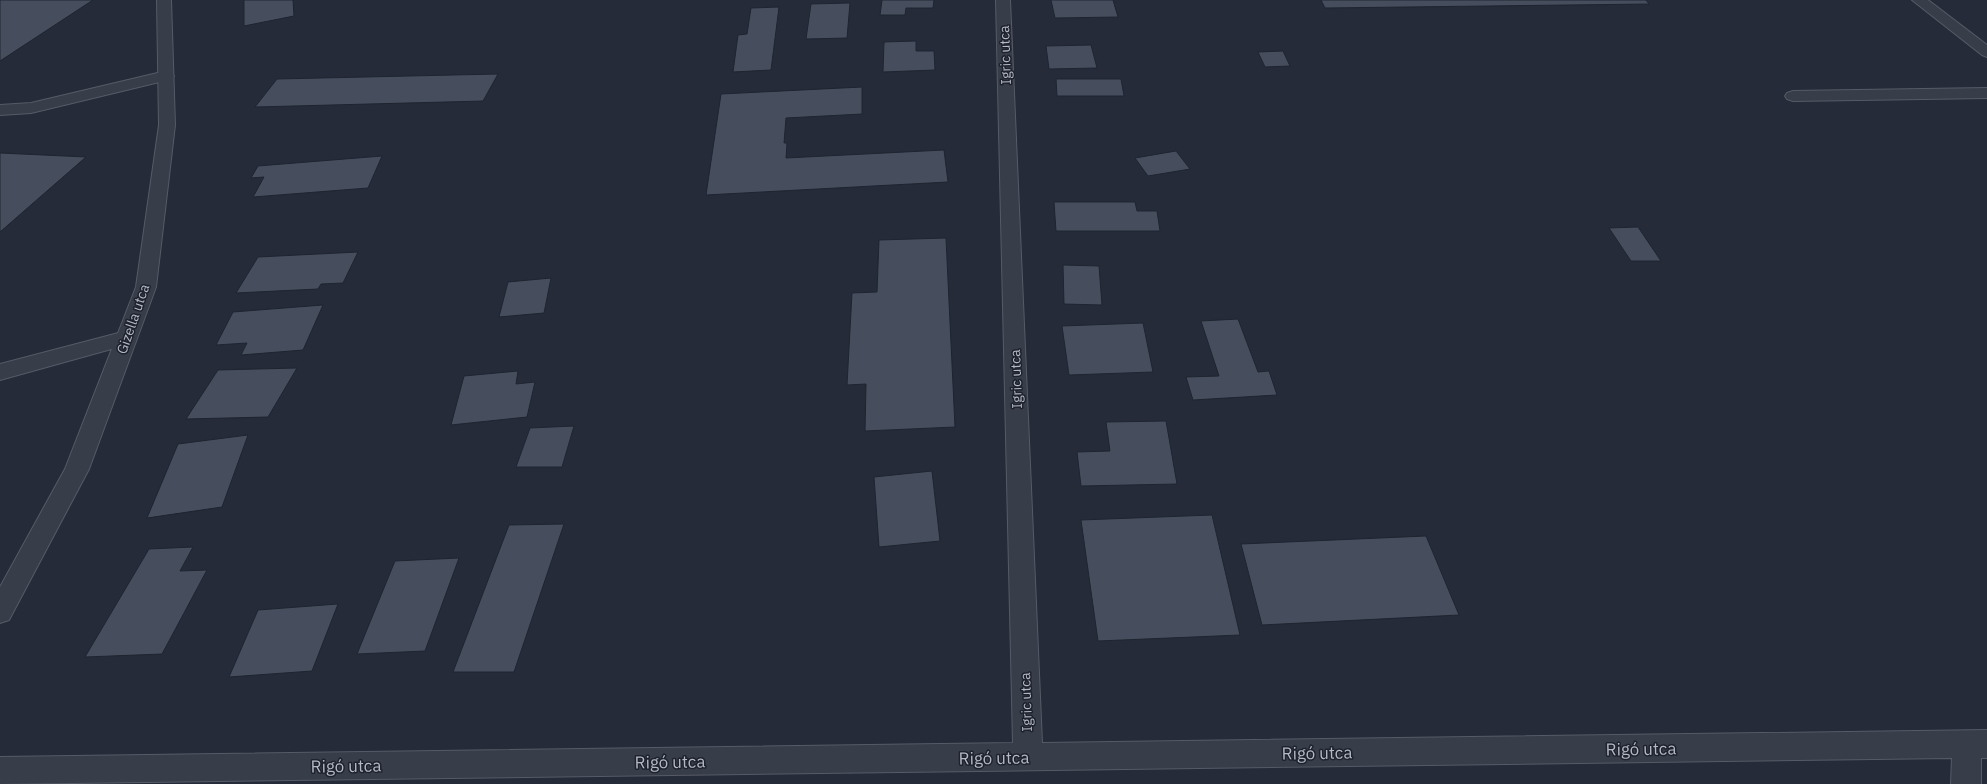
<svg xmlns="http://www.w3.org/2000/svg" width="1987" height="784" font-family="'IBM Plex Sans',sans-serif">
<rect width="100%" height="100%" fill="#252b39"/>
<!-- building -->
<g fill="#464e5e" stroke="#1f2430">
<polygon points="0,0 93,0 0,61"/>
<polygon points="244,0 293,0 294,16 244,26"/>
<polygon points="882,0 934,0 933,8 906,8 905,15 880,15"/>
<polygon points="1051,0 1113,0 1118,17 1055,18"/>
<polygon points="1321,0 1646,0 1649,4 1325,8"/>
<polygon points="850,3 847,38 806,39 811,4"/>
<polygon points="779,7 771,70 733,72 738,35 747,34 751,8"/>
<polygon points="916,41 916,51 934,51 935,70 883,72 884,42"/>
<polygon points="1091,45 1097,68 1049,69 1046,46"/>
<polygon points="1283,51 1290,66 1265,67 1258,52"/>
<polygon points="498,74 483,101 255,107 277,79"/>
<polygon points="1056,79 1121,79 1124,96 1057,96"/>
<polygon points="862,87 862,114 786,118 784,143 787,143 786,158 944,150 948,182 706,195 721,94"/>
<polygon points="1176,151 1190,169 1148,176 1135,158"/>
<polygon points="0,153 86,157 0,232"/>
<polygon points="382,156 368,188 253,197 264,177 251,178 258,166"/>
<polygon points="1054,202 1135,202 1137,211 1157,211 1160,231 1056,231"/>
<polygon points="1638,227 1661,261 1631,261 1609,228"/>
<polygon points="946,238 955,427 865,431 866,384 847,385 852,293 877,292 879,240"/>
<polygon points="358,252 343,283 321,284 318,289 236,293 258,257"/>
<polygon points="1063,265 1099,266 1102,305 1064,304"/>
<polygon points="551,278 544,313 499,317 508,282"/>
<polygon points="323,305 303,350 241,355 247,343 216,345 233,312"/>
<polygon points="1238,319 1258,372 1269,371 1277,395 1193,400 1186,377 1219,376 1201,321"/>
<polygon points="1143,323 1153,372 1069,375 1062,326"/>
<polygon points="297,368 268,417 186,419 218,370"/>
<polygon points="518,371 516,384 535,382 527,417 451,425 464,376"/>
<polygon points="1166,421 1177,484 1081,486 1077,452 1110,451 1106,422"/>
<polygon points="574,426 562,467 516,467 530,428"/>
<polygon points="248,435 222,507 147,518 178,444"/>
<polygon points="932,471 940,541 879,547 874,477"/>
<polygon points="1212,515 1240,635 1098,641 1081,520"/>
<polygon points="564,524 514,672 453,672 509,525"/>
<polygon points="1426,536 1459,615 1262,625 1241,544"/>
<polygon points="193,547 180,571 207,570 162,654 85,657 149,549"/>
<polygon points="459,558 425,651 357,654 395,561"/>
<polygon points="338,604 312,671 229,677 258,610"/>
</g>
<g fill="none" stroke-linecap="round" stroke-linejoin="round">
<!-- service casing -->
<g stroke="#565b67" stroke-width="2">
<g id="service">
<polygon points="1912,0 1928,0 1987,45 1987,57 1982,55"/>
<polygon points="166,71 172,73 174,76 172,79 31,113 0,115 0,105 31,103"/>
<polygon points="1987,88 1987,98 1793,101 1787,99 1785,96 1787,93 1793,91"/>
<polygon points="126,331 133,333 136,338 133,343 0,380 0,364"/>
</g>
</g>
<!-- minor casing -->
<g stroke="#565b67" stroke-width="2">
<g id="minor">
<polygon points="157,0 171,0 175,125 156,287 89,469 9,620 0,623 0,587 65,469 136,287 159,125"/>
<polygon points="996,0 1010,0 1042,743 1987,730 1987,758 1981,758 1981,784 1951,784 1952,758 0,784 0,757 1013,743"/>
</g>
</g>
<!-- service -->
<use href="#service" fill="#383d4a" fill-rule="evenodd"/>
<!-- minor -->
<use href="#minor" fill="#383d4a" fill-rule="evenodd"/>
</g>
<g text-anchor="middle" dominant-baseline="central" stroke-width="3" stroke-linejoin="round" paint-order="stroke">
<!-- street labels -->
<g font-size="14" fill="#b4b8c5" stroke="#1d222e">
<text transform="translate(1005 55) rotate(-92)">Igric utca</text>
<text transform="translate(133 319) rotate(-71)">Gizella utca</text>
<text transform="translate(1016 379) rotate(-92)">Igric utca</text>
<text transform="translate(1026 702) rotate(-92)">Igric utca</text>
</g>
<!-- near-street labels -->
<g font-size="17" fill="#b4b8c5" stroke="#1d222e">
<text transform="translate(1641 749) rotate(-1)">Rigó utca</text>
<text transform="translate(1317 753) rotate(-1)">Rigó utca</text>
<text transform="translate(994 758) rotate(-1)">Rigó utca</text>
<text transform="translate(670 762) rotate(-1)">Rigó utca</text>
<text transform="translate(346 766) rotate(-1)">Rigó utca</text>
</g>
</g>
</svg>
